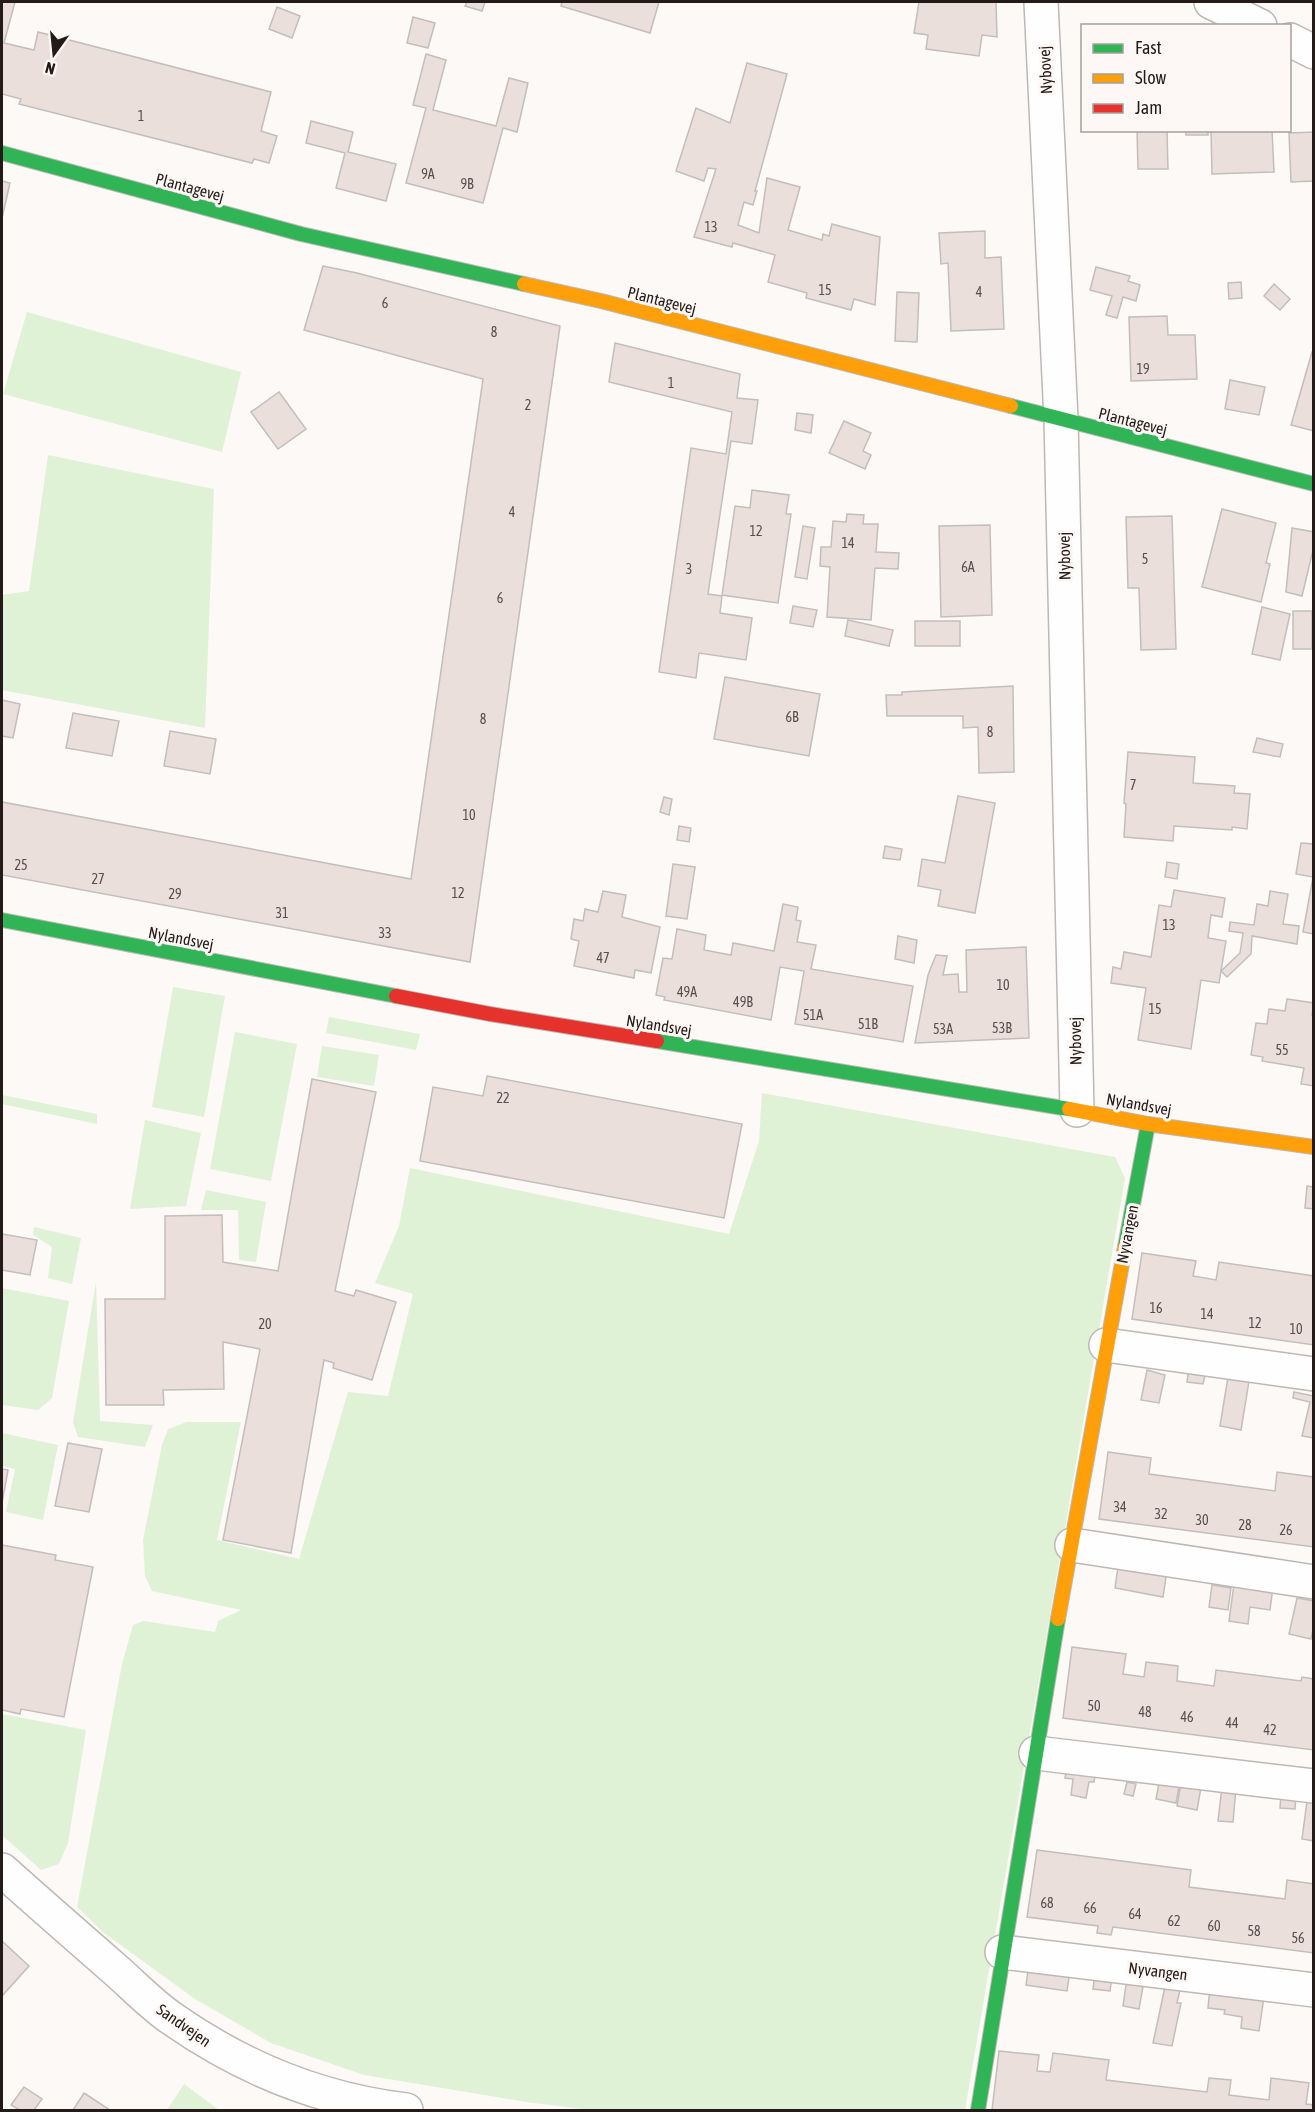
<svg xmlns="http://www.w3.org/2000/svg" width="1315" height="2112" font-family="'Asap Condensed',sans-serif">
<rect width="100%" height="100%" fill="#fcf9f7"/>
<!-- green -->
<g fill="#dff2d6">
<polygon points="27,312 241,372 222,452 3,394"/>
<polygon points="48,455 214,489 205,728 2,690 2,595 29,591"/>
<polygon points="173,987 225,996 204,1117 152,1107"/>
<polygon points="329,1017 420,1034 416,1050 326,1033"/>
<polygon points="235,1032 297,1044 271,1181 210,1169"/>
<polygon points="322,1046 379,1055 374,1086 317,1077"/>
<polygon points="762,1093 1115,1157 1125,1178 965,2110 591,2110 526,2102 364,2075 271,2043 195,1999 104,1933 77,1907 122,1664 133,1625 144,1621 215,1632 218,1621 241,1610 152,1591 145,1576 143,1540 162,1445 168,1429 187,1422 241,1422 217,1540 299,1559 348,1392 388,1396 413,1294 375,1283 399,1226 410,1168 729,1234 759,1141"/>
<polygon points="2,1095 97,1114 97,1124 2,1104"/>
<polygon points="145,1120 201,1133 186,1206 130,1209"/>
<polygon points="206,1190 266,1202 256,1262 239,1260 238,1210 201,1210"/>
<polygon points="34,1227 81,1238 72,1284 48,1278 52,1247 33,1235"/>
<polygon points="96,1282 100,1421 153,1425 145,1447 78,1437 73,1422"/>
<polygon points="2,1288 69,1301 52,1398 38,1410 2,1405"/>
<polygon points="2,1433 58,1445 43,1520 6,1512 15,1469 2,1466"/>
<polygon points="2,1714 86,1730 68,1843 59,1864 41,1870 2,1835"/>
<polygon points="184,2084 219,2110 167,2110"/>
</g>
<!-- building -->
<g fill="#eadfdb" stroke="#c3bebb" stroke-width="1.5">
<polygon points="2,2 15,2 4,43 34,50 38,32 271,92 261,131 277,136 269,163 254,159 252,163 19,104 21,99 2,94"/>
<polygon points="467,2 485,2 482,11 465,6"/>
<polygon points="562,2 659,2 650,33 561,6"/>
<polygon points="919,2 996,2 997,37 982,35 979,56 926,49 928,35 914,33"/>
<polygon points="277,7 300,16 292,38 269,29"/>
<polygon points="413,17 435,23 428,48 407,43"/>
<polygon points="426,54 446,60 433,110 496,126 509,78 528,83 517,132 503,128 483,203 406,183 426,108 413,105"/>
<polygon points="747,63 787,74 755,191 757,191 753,205 744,202 738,225 759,233 767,178 800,187 788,230 822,240 823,234 829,236 832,224 880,237 875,305 854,299 851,310 806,298 807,293 768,282 775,255 733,243 732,247 694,237 716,169 708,168 704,181 676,171 696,108 730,123"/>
<polygon points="311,121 353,132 348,152 396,164 386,201 336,188 345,153 306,143"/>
<polygon points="1137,130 1167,130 1168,169 1138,169"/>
<rect x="1186" y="130" width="22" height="5"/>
<polygon points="1211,130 1272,130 1274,172 1212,174"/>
<polygon points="1314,132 1314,181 1291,182 1289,133"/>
<polygon points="2,181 10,183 2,218"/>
<polygon points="985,231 985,258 1001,257 1004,329 951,331 948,263 941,264 939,233"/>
<polygon points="323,266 357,273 560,326 470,962 2,875 2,802 411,879 483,379 304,330"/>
<polygon points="1096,267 1130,276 1128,281 1140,285 1136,301 1123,297 1117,318 1106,315 1112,296 1090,290"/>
<polygon points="1241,282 1242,298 1229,299 1228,283"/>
<polygon points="1274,284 1290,299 1280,310 1264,296"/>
<polygon points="897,292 919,293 917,342 895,341"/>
<polygon points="1167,316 1168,335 1195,335 1197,379 1131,381 1129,317"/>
<polygon points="615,343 740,374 737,398 758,400 752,444 731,441 708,594 722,596 720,613 752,618 746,660 699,653 696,678 659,672 691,448 726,454 732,412 609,382"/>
<polygon points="1312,352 1314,352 1314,431 1291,425"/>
<polygon points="1230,380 1265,387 1259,415 1225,409"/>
<polygon points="279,392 306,429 278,449 251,412"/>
<polygon points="797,413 813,415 811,433 795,430"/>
<polygon points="844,421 871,433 863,451 871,455 865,469 829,453"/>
<polygon points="752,490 789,495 786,514 791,514 778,603 722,595 735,506 750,508"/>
<polygon points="1222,509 1276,523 1266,563 1270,564 1261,602 1202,587"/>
<polygon points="847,514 864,515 863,524 878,524 876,552 899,553 898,569 875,568 871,620 827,617 830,567 820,566 821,547 831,547 833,521 846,522"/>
<polygon points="1172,516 1176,649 1141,650 1139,588 1128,588 1126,517"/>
<polygon points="990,525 992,615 941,617 939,526"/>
<polygon points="803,526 815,528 807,579 795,577"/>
<polygon points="1292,528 1314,532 1314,546 1302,596 1286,592"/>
<polygon points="793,606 817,610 813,627 790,623"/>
<polygon points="1262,607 1290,614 1280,660 1252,654"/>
<rect x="1293" y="611" width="19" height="38"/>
<polygon points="848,620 893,630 889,646 845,636"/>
<rect x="915" y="621" width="45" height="25"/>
<polygon points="725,677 820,694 809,756 714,739"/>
<polygon points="1013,686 1014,772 979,773 978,727 963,728 963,716 887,716 886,695 902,695 902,692"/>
<polygon points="2,700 20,704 13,738 2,736"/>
<polygon points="73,713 119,721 112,756 66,748"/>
<polygon points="170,731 216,739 210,774 164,766"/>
<polygon points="1257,738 1283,744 1280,757 1253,752"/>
<polygon points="1128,752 1195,757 1193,783 1235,786 1234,793 1250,794 1247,829 1232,827 1232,830 1174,826 1173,841 1124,837 1126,804 1124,803"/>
<polygon points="958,796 995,803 975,913 938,906 941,890 918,886 922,859 945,863"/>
<polygon points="664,797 672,799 669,815 660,812"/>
<polygon points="679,826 691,828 689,842 677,840"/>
<polygon points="1301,843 1314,844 1314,934 1303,932 1313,877 1296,874"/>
<polygon points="885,846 902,849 900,860 883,858"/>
<polygon points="1167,862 1179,864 1177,879 1165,877"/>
<polygon points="673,864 695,867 687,919 666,916"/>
<polygon points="1174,890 1225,898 1222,917 1211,915 1208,938 1226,941 1219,983 1201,980 1191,1049 1138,1040 1146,988 1111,983 1113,967 1121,969 1124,952 1151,957 1159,905 1171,907"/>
<polygon points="603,891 626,895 622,917 660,927 651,973 635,970 634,978 574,966 579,941 571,939 574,919 583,921 585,909 598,912"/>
<polygon points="1270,891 1288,894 1283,924 1299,926 1297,944 1252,936 1251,954 1227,977 1221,971 1240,953 1243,933 1229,931 1230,922 1254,925 1257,904 1268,906"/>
<polygon points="783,904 798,907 796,920 801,921 797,942 816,945 811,969 913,986 903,1042 795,1024 804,971 780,967 771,1020 664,1000 665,997 656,995 663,958 672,959 677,929 706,935 704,950 731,955 733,943 774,951"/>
<polygon points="898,936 917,940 914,963 895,959"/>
<polygon points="1026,947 1029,1038 915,1043 928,975 936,955 947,956 943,975 958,974 959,992 967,992 966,950"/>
<polygon points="1287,999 1314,1003 1312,1015 1314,1015 1314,1086 1301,1084 1304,1068 1262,1061 1263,1057 1251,1055 1256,1023 1267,1024 1269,1009 1285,1011"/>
<polygon points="487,1076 742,1124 724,1218 420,1161 433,1087 483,1096"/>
<polygon points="312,1079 376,1092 335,1291 354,1296 356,1290 396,1302 372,1380 333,1368 334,1363 324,1360 291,1553 223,1540 260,1349 223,1342 224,1389 163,1390 164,1405 106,1405 105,1299 165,1299 165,1216 222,1215 223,1262 278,1271"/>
<polygon points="1307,1186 1314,1187 1314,1209 1305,1208"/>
<polygon points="2,1234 37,1240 30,1275 2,1270"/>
<polygon points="1142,1253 1196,1261 1193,1276 1216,1280 1219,1262 1314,1276 1314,1345 1132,1319"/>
<polygon points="1189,1367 1206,1370 1203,1384 1187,1382"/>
<polygon points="1147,1370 1165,1375 1159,1403 1141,1400"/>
<polygon points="1250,1375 1241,1430 1220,1426 1228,1377"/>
<polygon points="1294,1392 1314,1396 1314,1438 1302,1436 1310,1402 1293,1398"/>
<polygon points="68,1443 102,1449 89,1512 55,1506"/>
<polygon points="1108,1452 1151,1458 1149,1474 1275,1491 1277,1472 1314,1477 1314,1547 1099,1519"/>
<polygon points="2,1469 8,1470 2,1503"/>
<polygon points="2,1545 56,1555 55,1560 93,1567 64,1717 21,1709 20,1714 2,1710"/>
<polygon points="1118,1567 1167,1570 1163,1597 1115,1588"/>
<polygon points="1234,1584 1273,1587 1270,1610 1250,1607 1248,1624 1229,1621"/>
<polygon points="1212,1585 1231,1588 1228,1610 1209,1607"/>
<polygon points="1297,1598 1314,1601 1314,1625 1311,1639 1289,1634"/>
<polygon points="1072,1647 1126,1654 1123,1674 1144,1677 1146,1662 1178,1666 1177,1681 1214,1686 1216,1670 1301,1681 1302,1677 1314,1679 1314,1750 1063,1718"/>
<polygon points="1068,1759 1097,1764 1094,1782 1089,1782 1086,1798 1071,1795 1073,1779 1065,1778"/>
<polygon points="1183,1772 1203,1776 1197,1810 1177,1806"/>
<polygon points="1160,1778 1180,1782 1176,1803 1156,1799"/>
<polygon points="1127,1782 1136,1784 1133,1796 1124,1794"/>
<polygon points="1222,1787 1236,1788 1233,1822 1218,1821"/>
<polygon points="1281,1794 1296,1795 1295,1809 1280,1808"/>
<polygon points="1308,1794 1314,1795 1314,1841 1302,1839"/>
<polygon points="1037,1850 1191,1870 1189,1887 1285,1899 1287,1880 1314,1884 1314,1953 1113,1927 1111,1935 1097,1933 1098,1926 1027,1917"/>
<polygon points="2,1941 29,1966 2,1996"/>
<polygon points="1029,1964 1070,1970 1067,1991 1026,1985"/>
<polygon points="1095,1973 1112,1975 1110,1991 1093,1989"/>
<polygon points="1127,1978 1144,1981 1139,2009 1123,2006"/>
<polygon points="1166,1982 1181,1986 1177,2003 1181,2003 1172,2046 1153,2043"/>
<polygon points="1210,1987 1264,1997 1259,2031 1241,2028 1242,2017 1224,2014 1225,2010 1208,2008"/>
<polygon points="999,2051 1039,2055 1037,2071 1050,2072 1053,2053 1109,2060 1106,2080 1207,2092 1209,2078 1231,2080 1229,2095 1269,2100 1271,2078 1309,2083 1306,2104 1314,2105 1314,2110 992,2110"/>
<polygon points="24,2087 42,2099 34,2110 20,2110 11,2105"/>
<polygon points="84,2093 110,2110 73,2110"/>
</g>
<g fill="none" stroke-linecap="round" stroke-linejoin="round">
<!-- street casing -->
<g stroke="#bdb8b5" stroke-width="36">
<g id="street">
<polyline points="1041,2 1061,419 1077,1110"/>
<polyline points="1211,2 1260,26"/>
<polyline points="1290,40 1314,52"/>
<polyline points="1106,1345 1314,1374"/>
<polyline points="1072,1545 1314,1582"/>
<polyline points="1036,1753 1314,1786"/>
<path d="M2,1870C40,1904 79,1938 118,1972C136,1988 154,2007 174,2020C243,2068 322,2100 406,2110"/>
<polyline points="1002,1952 1314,1990"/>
</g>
</g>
<!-- fast casing -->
<g stroke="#bdb8b5" stroke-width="16">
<g id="fast">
<polyline points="2,153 301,234 524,284"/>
<polyline points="1011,406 1314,484"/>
<polyline points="2,920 396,996"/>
<polyline points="657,1041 1069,1109"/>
<polyline points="1125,1247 1148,1124"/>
<polyline points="978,2110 1058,1619"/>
</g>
</g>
<!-- slow casing -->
<g stroke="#bdb8b5" stroke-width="16">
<g id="slow">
<polyline points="524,284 601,301 1011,406"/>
<polyline points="1069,1109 1148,1124 1314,1147"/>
<polyline points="1058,1619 1125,1247"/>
</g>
</g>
<!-- jam casing -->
<g stroke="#bdb8b5" stroke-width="16">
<polyline id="jam" points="396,996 490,1014 657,1041"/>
</g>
<!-- street -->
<use href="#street" stroke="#fffefe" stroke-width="33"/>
<!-- fast -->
<use href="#fast" stroke="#30b455" stroke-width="14"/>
<!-- slow -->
<use href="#slow" stroke="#ff9f0a" stroke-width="14"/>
<!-- jam -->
<use href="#jam" stroke="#e5322d" stroke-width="14"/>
</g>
<g text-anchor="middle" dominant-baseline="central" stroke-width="6" stroke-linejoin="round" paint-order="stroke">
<!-- number labels -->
<g font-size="14" fill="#584e4b">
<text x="141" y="116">1</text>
<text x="428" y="174">9A</text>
<text x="467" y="184">9B</text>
<text x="711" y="227">13</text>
<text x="825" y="290">15</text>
<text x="979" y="292">4</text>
<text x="385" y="303">6</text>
<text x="494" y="332">8</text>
<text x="1143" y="369">19</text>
<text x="671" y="383">1</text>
<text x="528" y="405">2</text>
<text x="512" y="512">4</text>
<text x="756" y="531">12</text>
<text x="848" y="543">14</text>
<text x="1145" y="559">5</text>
<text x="968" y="567">6A</text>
<text x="689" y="569">3</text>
<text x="500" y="598">6</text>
<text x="792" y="717">6B</text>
<text x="483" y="719">8</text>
<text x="990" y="732">8</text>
<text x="1133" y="785">7</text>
<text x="469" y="815">10</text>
<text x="21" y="865">25</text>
<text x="98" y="879">27</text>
<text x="458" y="893">12</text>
<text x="175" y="894">29</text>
<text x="282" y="913">31</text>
<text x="1169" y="925">13</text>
<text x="385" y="933">33</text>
<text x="603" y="958">47</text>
<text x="1003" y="985">10</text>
<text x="687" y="992">49A</text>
<text x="743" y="1002">49B</text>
<text x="1155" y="1009">15</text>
<text x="813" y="1015">51A</text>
<text x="868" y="1024">51B</text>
<text x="1002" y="1028">53B</text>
<text x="943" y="1029">53A</text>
<text x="1282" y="1050">55</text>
<text x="503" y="1098">22</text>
<text x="1156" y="1308">16</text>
<text x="1207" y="1314">14</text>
<text x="1255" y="1323">12</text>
<text x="265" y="1324">20</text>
<text x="1296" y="1329">10</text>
<text x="1120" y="1507">34</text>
<text x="1161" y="1514">32</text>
<text x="1202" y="1520">30</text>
<text x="1245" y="1525">28</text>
<text x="1286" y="1530">26</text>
<text x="1094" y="1706">50</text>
<text x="1145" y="1712">48</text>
<text x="1187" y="1717">46</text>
<text x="1232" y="1723">44</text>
<text x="1270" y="1730">42</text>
<text x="1047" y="1903">68</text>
<text x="1090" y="1908">66</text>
<text x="1135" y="1914">64</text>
<text x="1174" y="1921">62</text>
<text x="1214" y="1926">60</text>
<text x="1254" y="1931">58</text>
<text x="1298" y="1938">56</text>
</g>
<!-- street labels -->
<g font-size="16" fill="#241b18" stroke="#fdf8f6">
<text transform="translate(1045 70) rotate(-93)">Nybovej</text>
<text transform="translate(190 187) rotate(15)">Plantagevej</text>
<text transform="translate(662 300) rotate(14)">Plantagevej</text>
<text transform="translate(1133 421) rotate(14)">Plantagevej</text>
<text transform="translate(1064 556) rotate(-91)">Nybovej</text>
<text transform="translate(181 938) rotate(11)">Nylandsvej</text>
<text transform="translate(659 1025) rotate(9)">Nylandsvej</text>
<text transform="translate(1075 1041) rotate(-91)">Nybovej</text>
<text transform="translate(1139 1104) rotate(10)">Nylandsvej</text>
<text transform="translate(1127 1234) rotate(-79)">Nyvangen</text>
<text transform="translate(1158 1971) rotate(7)">Nyvangen</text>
<text transform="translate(184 2025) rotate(35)">Sandvejen</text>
</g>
</g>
<!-- border -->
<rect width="1315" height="2112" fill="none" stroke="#241b18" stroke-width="6"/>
<!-- legend -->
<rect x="1081" y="24" width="210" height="108" fill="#fdf8f6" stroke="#a6a09d" stroke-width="1.5"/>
<rect x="1093" y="44" width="30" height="9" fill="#30b455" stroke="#a6a09d" stroke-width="1.5"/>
<text x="1135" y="54" font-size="18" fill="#241b18">Fast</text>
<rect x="1093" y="74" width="30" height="9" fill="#ff9f0a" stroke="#a6a09d" stroke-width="1.5"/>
<text x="1135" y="84" font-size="18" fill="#241b18">Slow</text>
<rect x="1093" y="104" width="30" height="9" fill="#e5322d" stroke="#a6a09d" stroke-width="1.5"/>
<text x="1135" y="114" font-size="18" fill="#241b18">Jam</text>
<!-- north arrow -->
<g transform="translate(54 54) rotate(195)" stroke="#fdf8f6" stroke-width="4.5" paint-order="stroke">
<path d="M0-4.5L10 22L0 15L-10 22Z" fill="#241b18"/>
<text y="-9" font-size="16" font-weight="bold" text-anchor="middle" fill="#241b18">N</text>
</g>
</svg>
